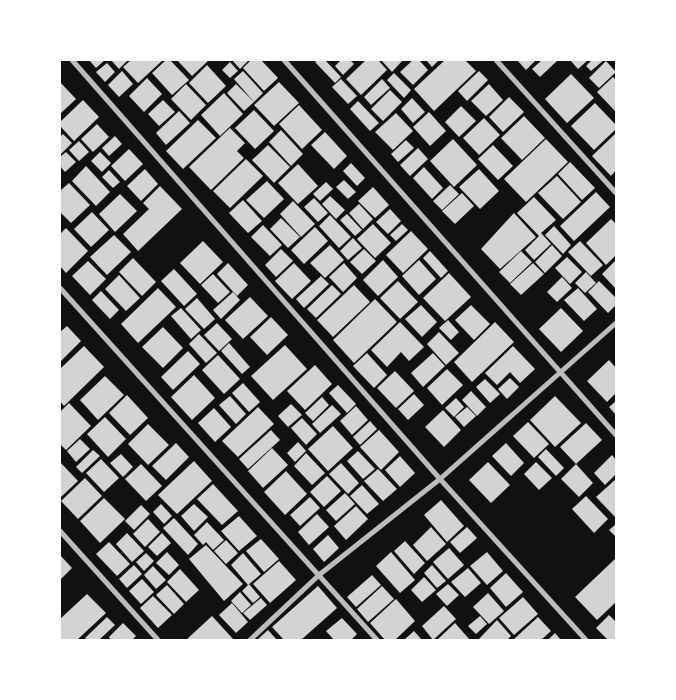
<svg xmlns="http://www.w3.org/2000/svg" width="676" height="700" font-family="'IBM Plex Sans',sans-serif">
<rect width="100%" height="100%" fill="#111"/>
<!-- building -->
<g fill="#d3d3d3">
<polygon points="89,60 105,60 96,68"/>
<polygon points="111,60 128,60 119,69"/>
<polygon points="131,60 163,60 138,83 123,67"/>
<polygon points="166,60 170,60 189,80 172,95 152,73"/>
<polygon points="177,60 209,60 192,76"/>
<polygon points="232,60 249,60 240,69"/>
<polygon points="251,60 261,60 278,78 264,91 243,68"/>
<polygon points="318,60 325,60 341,77 335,83 315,62"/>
<polygon points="341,60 350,60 354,64 343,75 335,66"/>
<polygon points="366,60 378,60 387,70 361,95 346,79"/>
<polygon points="381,60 403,60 392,72"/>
<polygon points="413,60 419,60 428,70 413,85 400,72"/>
<polygon points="426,60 439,60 432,67"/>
<polygon points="445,60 465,60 476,71 434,111 414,89"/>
<polygon points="517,60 536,60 526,70"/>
<polygon points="542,60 558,60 540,77 532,69"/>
<polygon points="570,60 588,60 578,69"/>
<polygon points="592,60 604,60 591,71 586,66"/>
<polygon points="606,61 616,72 599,88 589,78"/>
<polygon points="230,62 238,71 230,78 222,70"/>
<polygon points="107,63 115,72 105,82 96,72"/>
<polygon points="207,65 226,86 208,103 189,83"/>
<polygon points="122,71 133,84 119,97 108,85"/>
<polygon points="243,71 263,93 254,102 234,79"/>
<polygon points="479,71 488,80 467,101 458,91"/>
<polygon points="394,73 411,90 404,98 387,80"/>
<polygon points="571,74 594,98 567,123 545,99"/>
<polygon points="613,77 616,80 616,112 597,92"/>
<polygon points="147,78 162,94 144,112 129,96"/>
<polygon points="341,79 357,96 348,104 332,87"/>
<polygon points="382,79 390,88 371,105 364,97"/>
<polygon points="60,82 76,99 60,114"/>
<polygon points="279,82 299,103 274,126 254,105"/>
<polygon points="186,84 206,105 191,120 171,99"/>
<polygon points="236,84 254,102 244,111 227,93"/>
<polygon points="489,84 503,100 486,116 471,101"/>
<polygon points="390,90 402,102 383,121 371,109"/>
<polygon points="224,93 243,114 220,136 201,115"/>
<polygon points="509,97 524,112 503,132 489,117"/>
<polygon points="412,98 425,112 413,123 401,109"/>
<polygon points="83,100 99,117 74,141 60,126 60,122"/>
<polygon points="163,100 175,112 159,126 148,114"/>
<polygon points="358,101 379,123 370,131 350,109"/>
<polygon points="595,103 616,125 616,129 594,150 571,126"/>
<polygon points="299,105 322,130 302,149 279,124"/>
<polygon points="461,106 476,121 459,137 445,122"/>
<polygon points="254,110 274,131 255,149 235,128"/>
<polygon points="179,111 190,123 166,145 156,133"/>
<polygon points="429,112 446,131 430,146 413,127"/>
<polygon points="396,113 413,131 393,150 375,132"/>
<polygon points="524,116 545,138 522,160 501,138"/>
<polygon points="484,118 500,135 479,155 463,138"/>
<polygon points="198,120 216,138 183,169 166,151"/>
<polygon points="97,124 109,137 93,152 81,139"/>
<polygon points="230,128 245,143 237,151 244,158 211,190 189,167"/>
<polygon points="281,130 303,154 291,166 269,142"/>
<polygon points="325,132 347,156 334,169 311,145"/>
<polygon points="616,133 616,170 611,176 592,156"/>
<polygon points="63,134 72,143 60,155 60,137"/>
<polygon points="115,136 122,144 109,156 102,148"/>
<polygon points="453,139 477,165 454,187 430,161"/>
<polygon points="546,139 568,162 526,202 504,179"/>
<polygon points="406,140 414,148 398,162 391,154"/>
<polygon points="79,141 89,152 79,161 69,150"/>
<polygon points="268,145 290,167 274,183 252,160"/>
<polygon points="493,145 513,166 498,180 478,159"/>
<polygon points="418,148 428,159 410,176 400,165"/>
<polygon points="129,149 143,164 125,181 111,166"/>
<polygon points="66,152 76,162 65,172 60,166 60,157"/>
<polygon points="100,152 111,163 102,172 91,161"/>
<polygon points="246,159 263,176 230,208 213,191"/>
<polygon points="570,162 595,188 582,200 558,174"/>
<polygon points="351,163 365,178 357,186 343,171"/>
<polygon points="298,164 318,186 298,204 278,183"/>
<polygon points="86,166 110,192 96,206 72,181"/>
<polygon points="424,167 443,188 432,199 413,178"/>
<polygon points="145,169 158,184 141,201 127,186"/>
<polygon points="479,169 499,191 480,209 459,187"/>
<polygon points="109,170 120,182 113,188 102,177"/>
<polygon points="557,176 581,202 563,219 538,193"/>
<polygon points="344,180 356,192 348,199 336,187"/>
<polygon points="267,181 284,199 264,218 246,200"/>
<polygon points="326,182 333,189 320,201 313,194"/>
<polygon points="69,183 90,205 71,223 60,212 60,191"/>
<polygon points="450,185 459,194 442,210 433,201"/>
<polygon points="160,186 182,209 138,251 123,234 149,209 143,203"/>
<polygon points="373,187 389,205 375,218 358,201"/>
<polygon points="596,192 610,207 574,241 560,226"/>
<polygon points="462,193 474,206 455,224 442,211"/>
<polygon points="120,194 137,211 115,232 99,214"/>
<polygon points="330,196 345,210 336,219 322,204"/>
<polygon points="534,197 556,220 541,233 551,244 534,260 525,250 539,236 517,213"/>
<polygon points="314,198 328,213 318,222 304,207"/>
<polygon points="243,200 262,221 248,233 229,213"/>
<polygon points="293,201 315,224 301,237 280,214"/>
<polygon points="359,204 373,219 363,229 349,213"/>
<polygon points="390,209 401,221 388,234 376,222"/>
<polygon points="92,212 109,230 91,247 74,229"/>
<polygon points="514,213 536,237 500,269 481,249"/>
<polygon points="347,214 362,230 355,236 340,220"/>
<polygon points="330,215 351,237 339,248 319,226"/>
<polygon points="281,218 300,237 288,248 270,229"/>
<polygon points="611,219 616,224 616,255 606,265 586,243"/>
<polygon points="373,224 391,243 375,258 357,239"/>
<polygon points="402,224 408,230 396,241 390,235"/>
<polygon points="263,225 282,245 270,256 251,237"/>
<polygon points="554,226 571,245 563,254 545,235"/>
<polygon points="315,227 328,241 304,264 291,250"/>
<polygon points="66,228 88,251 66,273 60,266 60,234"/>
<polygon points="411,231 428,249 403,273 386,255"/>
<polygon points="114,235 131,252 107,275 90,257"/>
<polygon points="353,238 362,248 348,260 340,251"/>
<polygon points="203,241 223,262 200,284 180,263"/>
<polygon points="580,241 603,265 591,276 568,252"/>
<polygon points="330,245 344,260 325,278 310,263"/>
<polygon points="552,245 562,256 545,273 535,262"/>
<polygon points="281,249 293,261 276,277 265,265"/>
<polygon points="364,249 376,261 362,274 350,262"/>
<polygon points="430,251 448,271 441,278 423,258"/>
<polygon points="521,251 532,262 510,283 499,272"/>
<polygon points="567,257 582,272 570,284 555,268"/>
<polygon points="133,258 156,282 142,296 119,272"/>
<polygon points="383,260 398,277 378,296 363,280"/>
<polygon points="419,260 436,279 419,295 402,276"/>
<polygon points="616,260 616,289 602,274"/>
<polygon points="88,261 106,279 90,295 72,276"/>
<polygon points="228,263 248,285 237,296 217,274"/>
<polygon points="294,263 311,281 292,299 275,281"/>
<polygon points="344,263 357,278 343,292 329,277"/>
<polygon points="533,263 544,274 521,295 510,284"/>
<polygon points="174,269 197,294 184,306 161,281"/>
<polygon points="586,272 596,283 585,293 575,283"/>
<polygon points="449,273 471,297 445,321 423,298"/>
<polygon points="213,274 230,292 218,303 201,285"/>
<polygon points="119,275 140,298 126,311 105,289"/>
<polygon points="321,276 329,284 304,308 296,299"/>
<polygon points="562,277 572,288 557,302 547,292"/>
<polygon points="398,281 418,302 400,319 380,298"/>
<polygon points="599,281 616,298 616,305 608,313 588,292"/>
<polygon points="332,285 341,294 316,318 307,309"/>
<polygon points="354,285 370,302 333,337 317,320"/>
<polygon points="158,288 176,307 138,343 121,324"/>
<polygon points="578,288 597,309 584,321 564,300"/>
<polygon points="101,291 119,310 110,319 92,300"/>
<polygon points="233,292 240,300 221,319 213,310"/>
<polygon points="250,297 268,316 243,339 225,320"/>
<polygon points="197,298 215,319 204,329 185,309"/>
<polygon points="375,299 397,322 354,363 333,340"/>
<polygon points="421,305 437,322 422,337 405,319"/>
<polygon points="471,305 490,324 474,340 455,320"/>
<polygon points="181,308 201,330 191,339 171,316"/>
<polygon points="561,308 583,331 561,352 539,329"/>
<polygon points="271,317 288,335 267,355 250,337"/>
<polygon points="448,320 459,332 451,340 439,328"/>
<polygon points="400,322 424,347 409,361 401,352 387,367 371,350"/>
<polygon points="495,322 514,342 472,382 454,362"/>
<polygon points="217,323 232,339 219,351 204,335"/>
<polygon points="67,326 81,341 61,361 60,332"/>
<polygon points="163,327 183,348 163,368 142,347"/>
<polygon points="439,332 459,353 446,365 427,344"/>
<polygon points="199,334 217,353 206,363 189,344"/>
<polygon points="229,343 250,367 242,374 221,351"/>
<polygon points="285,345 307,369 273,400 251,376"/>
<polygon points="84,346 104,367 64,406 60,401 60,369"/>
<polygon points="513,346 535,369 520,383 510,372 497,385 485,373"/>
<polygon points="188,351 200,364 173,390 161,377"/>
<polygon points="367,353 387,375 374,388 353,366"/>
<polygon points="433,353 445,366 423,387 411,373"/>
<polygon points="218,355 240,379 224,394 202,370"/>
<polygon points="609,360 616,368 616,393 607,402 587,381"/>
<polygon points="315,365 332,384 305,410 287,391"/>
<polygon points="447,369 463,385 442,405 427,388"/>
<polygon points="395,371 414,391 396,408 377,388"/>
<polygon points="194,375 215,398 192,420 171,397"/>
<polygon points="105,376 124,395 98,420 80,400"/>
<polygon points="510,378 519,387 507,399 498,389"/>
<polygon points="485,379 500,394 490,403 476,387"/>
<polygon points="243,383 260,402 249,412 232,393"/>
<polygon points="338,385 356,404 347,413 329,393"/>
<polygon points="471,391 486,407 477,416 462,400"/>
<polygon points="414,394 424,405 408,420 398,409"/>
<polygon points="127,395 148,418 130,435 109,413"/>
<polygon points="230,396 246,414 236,424 219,405"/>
<polygon points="555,396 581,423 555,447 530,420"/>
<polygon points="322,397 329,405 313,421 305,413"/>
<polygon points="456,398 464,407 454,417 445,408"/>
<polygon points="616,401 616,415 609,407"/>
<polygon points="69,403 91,426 66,450 60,444 60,412"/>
<polygon points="291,404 302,415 288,427 278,416"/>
<polygon points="332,405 341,414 320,433 312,424"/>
<polygon points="356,406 368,420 352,435 340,421"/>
<polygon points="258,407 274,424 238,457 222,441"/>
<polygon points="467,407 476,416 464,427 455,417"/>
<polygon points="214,408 231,427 215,442 198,423"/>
<polygon points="443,410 461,430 444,447 425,427"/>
<polygon points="105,417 126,439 108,457 87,434"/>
<polygon points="302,418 317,434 306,445 291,428"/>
<polygon points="370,421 377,429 360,445 353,437"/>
<polygon points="528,422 549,444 534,458 513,436"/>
<polygon points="586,423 602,440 576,464 560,447"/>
<polygon points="148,424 169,445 148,465 128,444"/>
<polygon points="333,426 353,448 328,471 308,449"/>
<polygon points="271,430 280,440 248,469 239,459"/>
<polygon points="379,430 399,452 381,470 360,447"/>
<polygon points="80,439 90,449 76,462 67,451"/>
<polygon points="298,442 306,451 295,462 287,453"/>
<polygon points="176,443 189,457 166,480 152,466"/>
<polygon points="506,443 524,463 511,476 492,456"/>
<polygon points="272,448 288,465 263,488 248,471"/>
<polygon points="546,449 564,468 556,476 538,457"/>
<polygon points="93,450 100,456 82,473 76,467"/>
<polygon points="358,451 375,469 363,479 347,461"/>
<polygon points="306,453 325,473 312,485 294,466"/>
<polygon points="121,454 133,467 123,477 110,463"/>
<polygon points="612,455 616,460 616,474 605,485 594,473"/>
<polygon points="400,456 415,473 400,487 385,470"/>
<polygon points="101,459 119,478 104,492 86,473"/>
<polygon points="194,461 212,481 177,514 158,495"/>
<polygon points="60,462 78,481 60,498"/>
<polygon points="488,462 510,485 491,503 469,480"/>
<polygon points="536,462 552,478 539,490 524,474"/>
<polygon points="341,463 359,483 348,494 329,474"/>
<polygon points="141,464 162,486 146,501 125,479"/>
<polygon points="576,464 593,483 579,497 561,479"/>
<polygon points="378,469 397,489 383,501 364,481"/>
<polygon points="286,471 307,494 285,515 264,492"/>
<polygon points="327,476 341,491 324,507 310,492"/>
<polygon points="85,478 102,496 78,519 61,501"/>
<polygon points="616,479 616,518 596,497"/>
<polygon points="213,484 238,511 222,525 197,499"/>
<polygon points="362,485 379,504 367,514 350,496"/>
<polygon points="345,493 355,504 336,521 326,510"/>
<polygon points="586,496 608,519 594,533 572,509"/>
<polygon points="310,497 320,508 300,526 290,515"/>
<polygon points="104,498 125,519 100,543 80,521"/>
<polygon points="441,500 464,526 447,542 424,515"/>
<polygon points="161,504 172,516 164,524 153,512"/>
<polygon points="194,504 208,517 194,531 181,516"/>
<polygon points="141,505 150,514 134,530 125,521"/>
<polygon points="356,506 368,519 346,540 334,526"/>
<polygon points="317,514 329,527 309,545 298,532"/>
<polygon points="239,516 257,536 239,551 221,531"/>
<polygon points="174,518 198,544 188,555 163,528"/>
<polygon points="148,519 160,532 145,547 133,534"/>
<polygon points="207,522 224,540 213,550 206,542 203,545 194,535"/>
<polygon points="616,524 616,537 609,530"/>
<polygon points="431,527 446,544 427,561 413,545"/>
<polygon points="467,527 477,538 460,553 450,542"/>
<polygon points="127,533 144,551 132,562 116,544"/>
<polygon points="162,533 171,543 157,556 148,547"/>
<polygon points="328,535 339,548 324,562 313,549"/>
<polygon points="261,539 279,559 264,572 246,551"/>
<polygon points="226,540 238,553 226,564 214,551"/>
<polygon points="405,541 425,563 414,574 394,551"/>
<polygon points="109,542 130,564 117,576 96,554"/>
<polygon points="206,545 243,584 224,601 189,559"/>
<polygon points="449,548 464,565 448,579 433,562"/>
<polygon points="167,552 179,565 169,575 156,563"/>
<polygon points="391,552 415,580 400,593 376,566"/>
<polygon points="487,552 503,571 487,585 470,566"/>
<polygon points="146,553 154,561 144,571 136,562"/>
<polygon points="243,553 261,574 248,585 231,565"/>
<polygon points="60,555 72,568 60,580"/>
<polygon points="616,558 616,602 597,620 575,597"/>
<polygon points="279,561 296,580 270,603 253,584"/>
<polygon points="134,565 142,574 127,588 119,579"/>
<polygon points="432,565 446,581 437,588 424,573"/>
<polygon points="153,566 166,580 156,589 144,575"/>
<polygon points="468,568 481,583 465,597 451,582"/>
<polygon points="180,569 199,590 186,602 167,582"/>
<polygon points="506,573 523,592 506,607 490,588"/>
<polygon points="372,575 381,585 356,607 347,597"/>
<polygon points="424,577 436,590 422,602 411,590"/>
<polygon points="142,579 154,592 141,604 129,591"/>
<polygon points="249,584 260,597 253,603 242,591"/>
<polygon points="448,584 459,595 447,606 436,594"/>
<polygon points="167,585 184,604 174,614 156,595"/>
<polygon points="318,586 337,608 301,640 284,640 272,627"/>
<polygon points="382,586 394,599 368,622 357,609"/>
<polygon points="240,592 251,605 242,613 231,601"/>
<polygon points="488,593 504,611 489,624 473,607"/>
<polygon points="87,594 106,613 77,640 60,640 60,619"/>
<polygon points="153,596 172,615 158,628 140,608"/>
<polygon points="523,597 538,614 514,635 499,618"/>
<polygon points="261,598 267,605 250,620 243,613"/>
<polygon points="396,599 415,621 395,640 385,640 370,623"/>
<polygon points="232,603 248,622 236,633 219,615"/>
<polygon points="444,606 456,619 433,640 422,626"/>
<polygon points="609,615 616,622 616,640 608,640 596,628"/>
<polygon points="212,616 234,640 186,640"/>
<polygon points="480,616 487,624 476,634 468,626"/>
<polygon points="107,617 115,625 99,640 87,640 85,638"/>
<polygon points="538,617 551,631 541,640 516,640 514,639"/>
<polygon points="342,618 357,634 351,640 334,640 326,631"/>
<polygon points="497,620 511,636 507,640 478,640"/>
<polygon points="123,623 136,636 132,640 111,640 109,637"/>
<polygon points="455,623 470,640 437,640"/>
<polygon points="268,630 277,640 257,640"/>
<polygon points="414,631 422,640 404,640"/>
<polygon points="555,633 561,640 548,640"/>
</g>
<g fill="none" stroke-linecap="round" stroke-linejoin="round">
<!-- minor -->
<g stroke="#bcbcbc" stroke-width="5">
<polyline points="72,60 440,479 586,640"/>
<polyline points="284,60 616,435"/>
<polyline points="496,60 616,193"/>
<polyline points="60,288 377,640"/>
<polyline points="60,531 158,640"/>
<polyline points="250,640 319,575 440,479 616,323"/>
</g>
</g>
<!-- border -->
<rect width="676" height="700" fill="none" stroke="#ffffff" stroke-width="122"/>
</svg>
